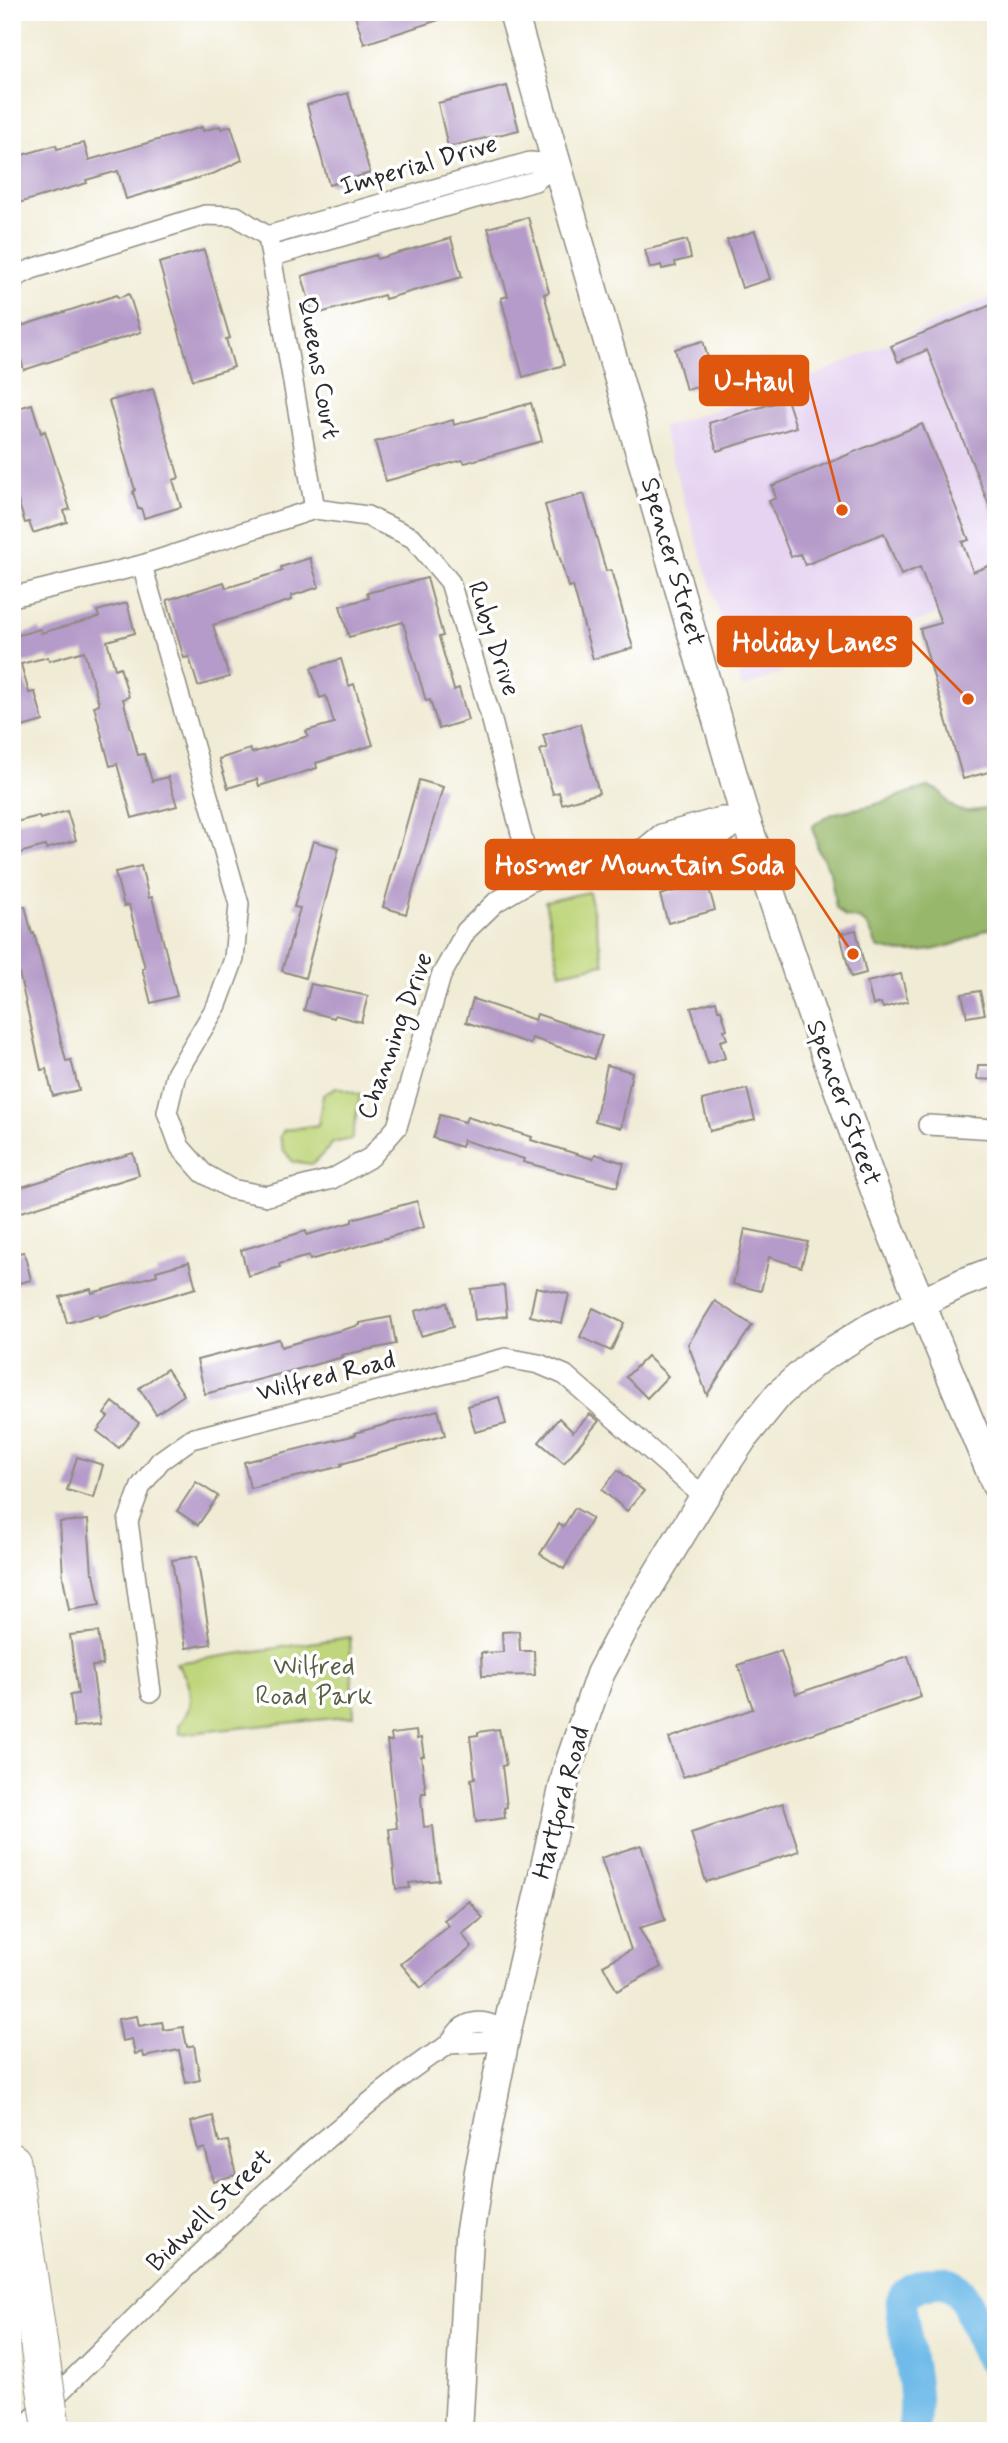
<svg xmlns="http://www.w3.org/2000/svg" width="1008" height="2443" font-family="Mynerve,sans-serif">
<rect width="100%" height="100%" fill="#fff"/>
<filter id="ink" filterUnits="userSpaceOnUse"><feTurbulence type="fractalNoise" baseFrequency=".0143" numOctaves="2"/><feDisplacementMap in="SourceGraphic" scale="14" xChannelSelector="R" yChannelSelector="G"/><feConvolveMatrix kernelMatrix="1 2 1 2 8 2 1 2 1" color-interpolation-filters="sRGB"/></filter>
<filter id="wash" filterUnits="userSpaceOnUse"><feTurbulence type="fractalNoise" baseFrequency=".00686" numOctaves="4" result="noise"/><feDisplacementMap in="SourceGraphic" scale="28" xChannelSelector="R" yChannelSelector="G"/><feGaussianBlur stdDeviation="1.57" result="paint"/><feColorMatrix in="noise" values="0 0 0 0 0 0 0 0 0 0 0 0 0 0 0 0 0 1.4 0 .05"/><feComposite in="paint" operator="in"/></filter>
<g filter="url(#wash)">
<rect width="100%" height="100%" fill="#f0ebd4"/>
<!-- built -->
<polygon fill="#e5d3f1" points="996,295 996,592 742,688 662,427 796,384"/>
<!-- green -->
<g fill="#bfd67b" stroke="#758053" stroke-width="2">
<polygon points="589,892 604,964 560,973 545,901"/>
<polygon points="336,1087 360,1095 352,1139 333,1143 313,1164 293,1162 283,1149 280,1136 284,1130 318,1125 323,1095"/>
<path d="M350,1637L354,1716L180,1734L179,1725C196,1705 192,1682 176,1663Z"/>
</g>
<!-- forest -->
<path fill="#97b76b" stroke="#61714b" stroke-width="2" d="M929,787L940,791C955,819 969,811 996,807V929C984,927 976,936 965,940C939,951 905,957 877,947C869,928 869,918 845,917L836,908L830,871L818,850L813,826C830,810 849,811 870,806C890,801 908,791 929,787Z"/>
<g fill="none" stroke-linecap="round" stroke-linejoin="round">
<!-- river -->
<path stroke="#70bbe9" stroke-width="32" d="M913,2431C921,2389 906,2349 901,2308C901,2298 906,2291 916,2287C979,2262 966,2338 996,2364"/>
</g>
<g id="blocks">
<!-- building -->
<g fill="#b59bc9">
<polygon points="354,12 454,12 454,15 364,44"/>
<polygon points="507,86 519,130 448,147 438,103"/>
<polygon points="348,93 370,173 329,185 307,105"/>
<polygon points="220,126 221,129 231,126 242,160 215,173 126,199 118,171 86,180 87,183 12,205 12,158 56,145 57,149 84,143 89,160 202,127 203,131"/>
<polygon points="528,217 549,292 544,294 564,365 523,377 501,298 508,296 488,228"/>
<polygon points="755,231 770,279 742,288 727,240"/>
<polygon points="451,238 462,277 385,299 384,295 313,315 302,276 376,255 377,259"/>
<polygon points="687,240 691,258 675,262 676,266 662,269 661,265 650,268 645,250"/>
<polygon points="204,250 230,338 226,339 234,367 193,380 159,263"/>
<polygon points="129,294 141,332 24,370 12,329 117,295 118,298"/>
<polygon points="996,303 996,520 995,520 927,350 898,362 891,346"/>
<polygon points="703,341 715,382 686,390 675,349"/>
<polygon points="153,389 179,478 173,480 181,507 144,518 141,508 138,509 133,492 135,490 109,401"/>
<polygon points="787,399 796,427 717,451 709,423"/>
<polygon points="531,403 542,441 465,463 462,460 386,481 375,442 453,420 454,425"/>
<polygon points="32,404 41,433 45,431 70,509 64,511 67,522 33,533 29,522 25,523 12,482 12,410"/>
<polygon points="922,424 969,540 962,542 973,572 996,563 996,770 963,779 920,629 941,623 920,567 901,575 884,533 805,565 800,554 791,557 769,501 776,498 772,486"/>
<polygon points="584,494 606,571 611,570 633,648 593,659 573,586 568,587 545,505"/>
<polygon points="310,558 319,587 291,596 292,600 213,625 229,677 198,686 189,657 184,658 167,600 224,582 226,588 282,571 281,567"/>
<polygon points="427,578 443,636 439,637 454,690 459,688 468,720 439,729 430,700 426,701 403,622 349,637 340,606 369,598 367,593"/>
<polygon points="127,603 135,633 107,641 115,669 120,667 129,697 123,699 138,755 144,754 152,781 168,777 177,806 132,818 117,764 110,766 94,706 99,704 84,651 49,661 48,657 21,664 29,693 35,692 43,721 12,730 12,637 40,629 41,633 99,617 97,611"/>
<polygon points="341,659 349,686 354,684 373,745 316,763 317,768 259,786 257,779 228,788 219,759 250,749 252,753 308,736 306,731 334,723 326,696 320,698 311,668"/>
<polygon points="580,724 599,793 562,804 559,792 553,794 540,750 547,748 543,735"/>
<polygon points="419,780 443,787 406,914 383,907"/>
<polygon points="67,811 76,840 46,849 45,846 12,855 12,823 39,816 40,819"/>
<polygon points="313,841 339,848 305,978 282,971 300,908 294,907"/>
<polygon points="141,866 149,898 152,897 177,996 151,1003 142,968 145,968 129,905 124,906 115,872"/>
<polygon points="707,882 715,910 668,923 660,895"/>
<polygon points="25,906 32,934 34,933 66,1061 71,1060 79,1090 53,1096 46,1069 41,1070 12,942 12,909"/>
<polygon points="856,930 866,973 851,977 840,934"/>
<polygon points="901,974 908,1001 883,1008 881,1003 873,1005 867,982"/>
<polygon points="311,984 368,996 361,1022 335,1015 334,1018 304,1010"/>
<polygon points="980,991 985,1014 967,1017 962,994"/>
<polygon points="473,999 535,1020 537,1014 602,1036 594,1059 532,1038 530,1044 466,1022"/>
<polygon points="716,1001 718,1010 721,1010 727,1029 724,1030 727,1039 720,1041 725,1058 708,1064 691,1008"/>
<polygon points="607,1065 632,1072 621,1128 595,1121"/>
<polygon points="978,1065 996,1065 996,1080 977,1079"/>
<polygon points="747,1089 755,1120 710,1131 702,1100"/>
<polygon points="440,1115 465,1122 467,1117 532,1137 531,1140 593,1159 595,1154 624,1163 617,1187 523,1162 524,1159 463,1140 461,1147 433,1138"/>
<polygon points="133,1153 139,1175 12,1215 12,1190"/>
<polygon points="417,1201 424,1227 310,1260 309,1256 279,1264 280,1267 248,1276 241,1250 306,1231 307,1235 352,1222 352,1219"/>
<polygon points="745,1229 808,1242 801,1267 769,1257 761,1291 733,1284"/>
<polygon points="24,1252 31,1280 12,1285 12,1254"/>
<polygon points="189,1262 196,1288 99,1317 98,1314 67,1323 60,1297 91,1289 92,1293 157,1275 156,1271"/>
<polygon points="504,1285 507,1316 475,1320 471,1289"/>
<polygon points="536,1287 569,1294 562,1323 530,1316"/>
<polygon points="715,1301 752,1325 707,1395 688,1344"/>
<polygon points="447,1303 453,1327 421,1336 415,1311"/>
<polygon points="593,1308 624,1323 611,1351 580,1337"/>
<polygon points="391,1317 396,1344 342,1355 343,1357 205,1394 197,1360 279,1339 281,1347 360,1325 360,1323"/>
<polygon points="647,1356 668,1376 647,1398 626,1377"/>
<polygon points="167,1369 184,1395 156,1414 139,1388"/>
<polygon points="499,1397 506,1424 475,1432 468,1406"/>
<polygon points="113,1402 139,1423 119,1448 97,1431 108,1417 104,1414"/>
<polygon points="438,1410 445,1435 341,1464 342,1466 250,1488 244,1462 356,1435 355,1433"/>
<polygon points="590,1414 599,1421 564,1463 539,1442 559,1418 573,1432"/>
<polygon points="77,1457 103,1465 94,1498 67,1490"/>
<polygon points="618,1470 644,1491 627,1511 602,1490"/>
<polygon points="196,1482 218,1496 198,1525 177,1511"/>
<polygon points="575,1508 592,1518 564,1569 540,1554 559,1524 563,1527"/>
<polygon points="88,1520 92,1573 94,1573 100,1605 69,1610 63,1577 60,1522"/>
<polygon points="197,1556 211,1644 186,1648 172,1560"/>
<polygon points="519,1631 520,1651 534,1651 535,1675 482,1676 481,1653 503,1652 502,1632"/>
<polygon points="98,1632 103,1665 92,1666 100,1724 74,1727 70,1695 78,1694 70,1635"/>
<polygon points="781,1651 796,1694 908,1656 921,1697 683,1777 669,1738 753,1709 738,1665"/>
<polygon points="499,1729 506,1765 502,1766 507,1807 504,1808 505,1818 476,1822 471,1779 475,1778 470,1736 478,1735 478,1732"/>
<polygon points="416,1731 417,1739 421,1738 424,1756 421,1756 426,1793 422,1793 421,1799 424,1827 433,1826 439,1880 409,1883 410,1888 396,1889 389,1829 397,1828 387,1741 392,1741 391,1734"/>
<polygon points="783,1803 799,1851 706,1882 691,1833"/>
<polygon points="641,1845 665,1920 639,1928 661,1967 617,1991 603,1965 631,1950 601,1858"/>
<polygon points="469,1901 483,1918 462,1934 472,1947 421,1988 401,1964 449,1926 444,1920"/>
<polygon points="137,2016 139,2026 162,2022 164,2030 183,2027 187,2047 194,2045 200,2080 186,2083 179,2050 144,2057 143,2052 135,2054 132,2039 122,2041 118,2019"/>
<polygon points="213,2116 219,2143 228,2141 236,2175 213,2181 205,2148 198,2150 191,2122"/>
</g>
</g>
</g>
<g filter="url(#ink)">
<use href="#blocks" fill-opacity="0" stroke="#8e8b80" stroke-width="2"/>
<g fill="none" stroke-linecap="round" stroke-linejoin="round">
<!-- street casing -->
<g stroke="#8e8b80" stroke-width="22">
<g id="street">
<polyline points="269,244 315,509"/>
<polyline points="273,256 535,181 557,164"/>
<polyline points="12,279 32,269 205,215 236,216 267,236 530,162 557,164"/>
<polyline points="142,565 239,904 234,959 217,1005 176,1074 167,1112 180,1147 203,1173 231,1189 267,1196 332,1179 371,1157 397,1127 441,976 466,931 496,902 533,880 597,864 644,848 661,834 721,817 745,817"/>
<polyline points="12,597 142,565 315,509 367,516 413,538 450,582 491,717 533,880"/>
<polyline points="644,848 666,851 724,834 745,817"/>
<polyline points="928,1125 996,1129"/>
<polyline points="151,1692 128,1521 141,1486 160,1461 191,1439 506,1358 539,1364 565,1375 704,1497"/>
<path d="M20,2431C140,2314 257,2191 389,2087C401,2077 414,2067 427,2058C434,2054 444,2049 449,2043C456,2036 457,2029 467,2025C480,2019 496,2024 506,2034L485,2042L449,2044"/>
</g>
</g>
<!-- secondary casing -->
<g stroke="#8e8b80" stroke-width="31">
<g id="secondary">
<polyline points="513,12 745,817 820,1039 881,1207 996,1485"/>
<polyline points="458,2431 469,2237 479,2171 506,2034 568,1767 600,1674 626,1625 704,1497 744,1437 779,1394 815,1362 869,1328 962,1283 996,1270"/>
</g>
</g>
<!-- highway casing -->
<g stroke="#8e8b80" stroke-width="39">
<polyline id="highway" points="12,2162 42,2366"/>
</g>
<!-- street -->
<use href="#street" stroke="#fff" stroke-width="19"/>
<!-- secondary -->
<use href="#secondary" stroke="#fff" stroke-width="28"/>
<!-- highway -->
<use href="#highway" stroke="#fff" stroke-width="37"/>
<!-- highway-bridge casing -->
<g stroke="#8e8b80" stroke-width="39" stroke-linecap="butt">
<polyline id="highway-bridge" points="42,2366 52,2431"/>
</g>
<!-- highway-bridge -->
<use href="#highway-bridge" stroke="#fff" stroke-width="37"/>
</g>
</g>
<g text-anchor="middle" dominant-baseline="central" stroke-width="7" stroke-linejoin="round" paint-order="stroke">
<!-- street labels -->
<g font-size="26" fill="#2b2b2b" stroke="#fff">
<text transform="translate(419 166) rotate(-16)">Imperial Drive</text>
<text transform="translate(318 368) rotate(80)">Queens Court</text>
<text transform="translate(672 562) rotate(74)">Spencer Street</text>
<text transform="translate(493 639) rotate(72)">Ruby Drive</text>
<text transform="translate(396 1036) rotate(-70)">Channing Drive</text>
<text transform="translate(843 1103) rotate(70)">Spencer Street</text>
<text transform="translate(326 1377) rotate(-14)">Wilfred Road</text>
<text transform="translate(562 1803) rotate(-75)">Hartford Road</text>
<text transform="translate(210 2211) rotate(-44)">Bidwell Street</text>
</g>
<!-- park labels -->
<g font-size="26" fill="#575e43" stroke="#fff">
<text x="314" y="1667">Wilfred<tspan x="314" dy="30">Road Park</tspan></text>
</g>
</g>
<!-- callouts -->
<path fill="none" stroke="#df570e" stroke-width="2.5" d="M842 510L808 381M968 699L911 641M853 954L794 865"/>
<g fill="#df570e" stroke="#fff" stroke-width="2.5">
<circle cx="842" cy="510" r="7"/>
<circle cx="968" cy="699" r="7"/>
<circle cx="853" cy="954" r="7"/>
</g>
<g fill="#df570e" stroke="#df570e" stroke-width="2.5">
<rect x="700" y="356" width="108" height="49" rx="7"/>
<rect x="718" y="617" width="193" height="49" rx="7"/>
<rect x="486" y="840" width="308" height="49" rx="7"/>
</g>
<g font-size="28" text-anchor="middle" font-weight="bold" fill="#fff">
<text x="754" y="390">U-Haul</text>
<text x="815" y="651">Holiday Lanes</text>
<text x="640" y="874">Hosmer Mountain Soda</text>
</g>
<!-- margin -->
<rect width="1008" height="2443" fill="none" stroke="#fff" stroke-width="42"/>
</svg>
